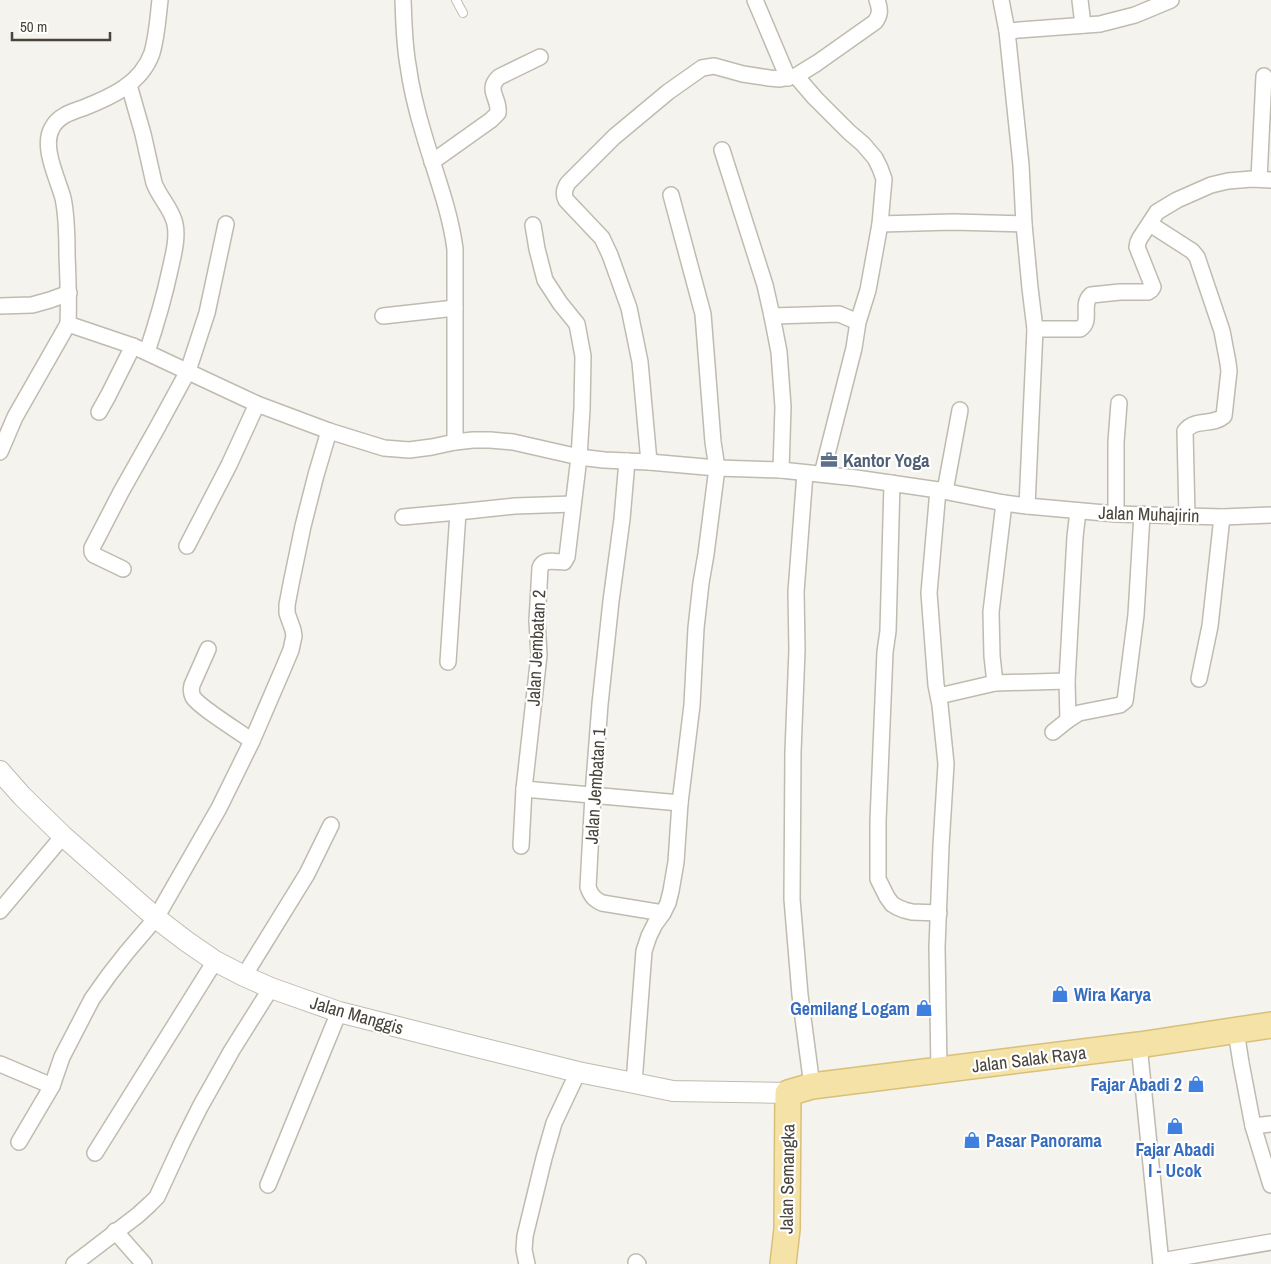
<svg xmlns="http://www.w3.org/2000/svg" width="1271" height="1264" font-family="'Archivo Narrow',sans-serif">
<rect width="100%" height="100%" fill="#f5f3ed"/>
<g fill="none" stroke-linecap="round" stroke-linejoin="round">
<!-- service casing -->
<g stroke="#c0bbb0" stroke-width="10">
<polyline id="service" points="456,0 463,13"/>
</g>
<!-- minor casing -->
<g stroke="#c0bbb0" stroke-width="18">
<g id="minor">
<path d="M160,0C158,17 157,36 152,53C141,84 111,97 83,108C71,112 58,116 52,128C41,147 58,179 63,198C67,217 67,236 67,255C68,278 69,301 68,324L133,346L257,404L329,431L384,448L409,450L432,447L455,442L473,440H490L513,442L579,457L604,460L649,462L717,468L781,470L856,478L938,490L1004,503L1027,506L1116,514L1222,517L1271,515"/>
<path d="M403,0C404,22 404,43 408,65C411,88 417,112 424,135C435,173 450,210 455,249V442"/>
<polyline points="755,0 788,78"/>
<polyline points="1001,0 1007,31 1021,165 1024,224 1030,288 1035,329 1027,506"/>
<polyline points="1080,0 1083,25"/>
<polyline points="1007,31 1100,24 1135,15 1171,0"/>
<polyline points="796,76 815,98 849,132 863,144 875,158 880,168 884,179 880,224 868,290 858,322 854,348 822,474"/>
<path d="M129,85L143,134L154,183C159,197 172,209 175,224C178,239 173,256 170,270C164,298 156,325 147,352"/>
<polyline points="722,150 765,285 772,316 779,352 783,407 781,470"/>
<path d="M432,162L491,120L498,113C500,98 485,90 499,77L540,57"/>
<polyline points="1259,179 1264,76"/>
<polyline points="880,224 953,222 1024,224"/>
<path d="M1150,224L1192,251L1197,257L1222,331L1228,363L1229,371L1224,416C1213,426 1195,418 1185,431L1187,516"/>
<polyline points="0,306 32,305 50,300 69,293"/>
<polyline points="383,316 455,308"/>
<polyline points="772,316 839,314 858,322"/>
<path d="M1035,329H1080C1093,321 1080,305 1091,295L1120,292H1148L1151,290L1153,287L1137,247L1138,242L1140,238L1157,212L1177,200L1211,185L1228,181L1252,179L1271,180"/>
<polyline points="99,412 108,396 133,346"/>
<polyline points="0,452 15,417 68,324"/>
<path d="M627,461L622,519L611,601L600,704L593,795L588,887C591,896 594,899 602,903L663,913"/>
<path d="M649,462L640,362L629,308L610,255L602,238L566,200C563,194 564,189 568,183L614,137L668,92L702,68L714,66L743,74L769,78L780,79L796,76L817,63L875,22C881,14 880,9 877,0"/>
<polyline points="805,473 796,592 797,650 793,752 792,899 800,995 812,1086"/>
<polyline points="892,483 888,631 885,652 878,821 878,879 887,897 892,904 897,907 904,910 912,912 939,913"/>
<polyline points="938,490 929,593 936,685 940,705 946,764 941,846 937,947 939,1070"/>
<polyline points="945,491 960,410"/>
<polyline points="1116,514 1116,442 1119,403"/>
<polyline points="403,517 458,512 515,506 573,504"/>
<polyline points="187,546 229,465 257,404"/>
<polyline points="123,569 94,555 92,552 92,548 121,492 157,428 188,371 207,313 226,224"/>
<path d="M208,649L192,685C191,689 191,693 193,697C199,707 240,732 252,741"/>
<polyline points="448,662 458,512"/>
<polyline points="1199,679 1210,626 1222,517"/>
<polyline points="995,683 992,656 991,612 1004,503"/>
<polyline points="939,696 995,683 1067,681"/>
<polyline points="1068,720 1067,681 1075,537 1078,511"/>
<polyline points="1053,732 1068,720 1079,713 1120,705 1125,701 1136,615 1142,514"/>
<polyline points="524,789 680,803"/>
<path d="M521,846L524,789L539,655L537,621L540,568C543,558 555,562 564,562L567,557L579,457L582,409L583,356L577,324L560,303L545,280L537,249L533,225"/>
<polyline points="0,911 63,836"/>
<polyline points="244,976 307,874 331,825"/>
<polyline points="1236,1031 1241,1063 1253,1126 1271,1185"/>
<polyline points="1139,1045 1161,1264"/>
<polyline points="0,1064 52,1086"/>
<polyline points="634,1083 644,951 649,936 655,924 663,913 668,903 671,891 676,862 680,803 692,705 696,628 701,583 706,554 717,468 713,442 703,314 671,195"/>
<polyline points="1253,1126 1271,1124"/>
<polyline points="19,1142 52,1086 62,1057 92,999 109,975 127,952 156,918 219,808 252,741 283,669 291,650 294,636 293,630 287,613 287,605 291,584 303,526 316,475 329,431"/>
<polyline points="95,1153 215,961"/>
<polyline points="268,1185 339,1012"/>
<polyline points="115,1231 144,1264"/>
<polyline points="1161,1261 1271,1242"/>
<polyline points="636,1262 638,1264"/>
<polyline points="74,1264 138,1215 150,1204 157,1197 182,1143 200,1107 232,1050 271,988"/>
<polyline points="527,1264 524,1250 525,1236 544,1158 554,1123 578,1072"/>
</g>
</g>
<!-- tertiary casing -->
<g stroke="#c0bbb0" stroke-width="22">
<polyline id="tertiary" points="0,771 22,796 63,836 156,918 186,941 215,961 244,976 271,988 339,1012 477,1047 578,1072 634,1083 673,1091 788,1093"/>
</g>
<!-- primary casing -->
<g stroke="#d8c078" stroke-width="28">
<polyline id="primary" points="783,1264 787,1229 788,1093 812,1086 1139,1045 1271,1025"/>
</g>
<!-- service -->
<use href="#service" stroke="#fff" stroke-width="8"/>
<!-- minor -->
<use href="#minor" stroke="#fff" stroke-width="15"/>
<!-- tertiary -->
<use href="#tertiary" stroke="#fff" stroke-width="20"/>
<!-- primary -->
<use href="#primary" stroke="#f4e2a7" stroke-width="25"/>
</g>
<!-- icons -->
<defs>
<g id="office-bare" transform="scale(1.35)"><path d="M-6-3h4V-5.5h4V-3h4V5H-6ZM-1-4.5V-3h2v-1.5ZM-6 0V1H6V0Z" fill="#5c6f8a" stroke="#fff" stroke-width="2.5" paint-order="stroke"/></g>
<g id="shop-bare" transform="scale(1.35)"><path d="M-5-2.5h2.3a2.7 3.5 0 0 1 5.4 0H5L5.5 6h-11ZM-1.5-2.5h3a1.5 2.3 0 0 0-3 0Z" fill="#3f7fe0" stroke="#fff" stroke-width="2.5" paint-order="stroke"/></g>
</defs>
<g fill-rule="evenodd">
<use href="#office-bare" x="829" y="460"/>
<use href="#shop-bare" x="1060" y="994"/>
<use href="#shop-bare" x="924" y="1008"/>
<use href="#shop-bare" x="1196" y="1084"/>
<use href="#shop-bare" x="1175" y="1126"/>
<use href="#shop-bare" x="972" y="1140"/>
</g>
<g text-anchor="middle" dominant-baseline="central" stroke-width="4.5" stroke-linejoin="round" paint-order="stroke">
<!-- service labels -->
<g font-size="18" font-weight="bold" fill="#4e5e75" stroke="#fff" text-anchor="start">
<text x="843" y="460">Kantor Yoga</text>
</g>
<!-- street labels -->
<g font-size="18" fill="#49443b" stroke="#fff">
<text transform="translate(1149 514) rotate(2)">Jalan Muhajirin</text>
<text transform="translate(536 648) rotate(-87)">Jalan Jembatan 2</text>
<text transform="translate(595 786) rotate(-86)">Jalan Jembatan 1</text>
<text transform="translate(357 1015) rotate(16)">Jalan Manggis</text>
<text transform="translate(1029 1059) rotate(-7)">Jalan Salak Raya</text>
<text transform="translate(787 1179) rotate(-89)">Jalan Semangka</text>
</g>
<!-- shop labels -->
<g font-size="18" font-weight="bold" fill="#366cbe" stroke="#fff" text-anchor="start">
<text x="1074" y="994">Wira Karya</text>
<text x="910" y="1008" text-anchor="end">Gemilang Logam</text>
<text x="1182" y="1084" text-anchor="end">Fajar Abadi 2</text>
<text x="986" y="1140">Pasar Panorama</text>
<text x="1175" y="1149" text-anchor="middle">Fajar Abadi<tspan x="1175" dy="21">I - Ucok</tspan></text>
</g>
</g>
<!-- scale -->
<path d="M12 32v8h98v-8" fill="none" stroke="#49443b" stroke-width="2.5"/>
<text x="20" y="32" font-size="15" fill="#49443b" stroke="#ffffff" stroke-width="4" paint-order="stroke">50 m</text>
</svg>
